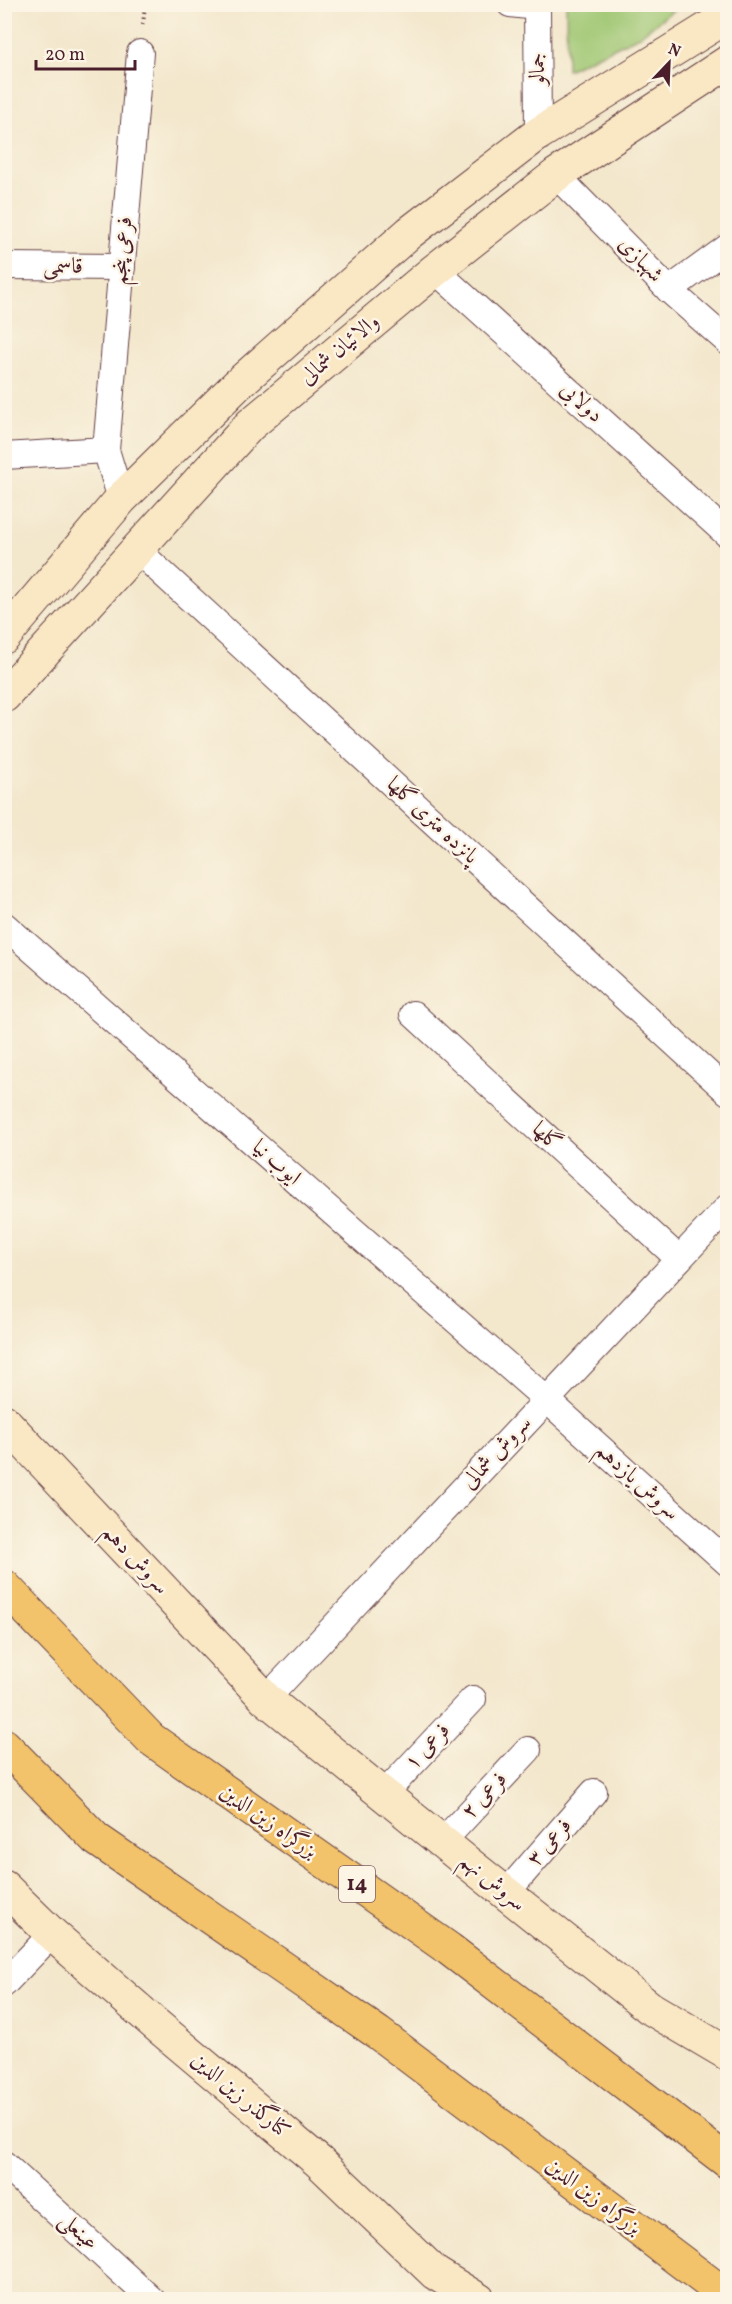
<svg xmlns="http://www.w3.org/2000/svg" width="732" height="2304" font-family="Vollkorn,Amiri,serif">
<rect width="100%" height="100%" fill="#fcf5e5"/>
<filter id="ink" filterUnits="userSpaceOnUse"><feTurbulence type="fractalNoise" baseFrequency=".0167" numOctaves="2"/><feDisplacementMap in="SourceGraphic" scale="12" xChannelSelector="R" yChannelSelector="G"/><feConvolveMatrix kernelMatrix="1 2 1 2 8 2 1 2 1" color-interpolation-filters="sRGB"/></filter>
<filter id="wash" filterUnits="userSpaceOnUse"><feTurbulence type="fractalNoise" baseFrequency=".008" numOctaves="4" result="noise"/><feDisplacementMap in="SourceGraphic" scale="24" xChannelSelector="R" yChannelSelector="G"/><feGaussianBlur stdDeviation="1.35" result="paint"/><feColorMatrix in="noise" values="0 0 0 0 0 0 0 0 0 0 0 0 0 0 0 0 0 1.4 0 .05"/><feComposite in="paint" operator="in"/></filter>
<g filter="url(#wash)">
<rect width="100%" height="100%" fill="#f3e7cc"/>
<!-- green -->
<polygon fill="#9ec671" stroke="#74724e" stroke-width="1.5" points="566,5 566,4 680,5 639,36 567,70"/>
</g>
<g filter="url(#ink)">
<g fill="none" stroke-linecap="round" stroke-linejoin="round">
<!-- minor casing -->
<g stroke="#633d43" stroke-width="28">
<g id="minor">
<polyline points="510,4 537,7"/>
<polyline points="537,4 538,134"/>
<polyline points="556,175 669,290 728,342"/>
<polyline points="4,266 122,267"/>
<polyline points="435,270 728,535"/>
<polyline points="669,290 728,247"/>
<polyline points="4,456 106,450"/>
<polyline points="121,499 106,450 140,53"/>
<polyline points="136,549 728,1092"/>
<polyline points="4,925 547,1400 728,1563"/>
<polyline points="413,1014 679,1259"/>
<polyline points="266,1699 728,1207"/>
<polyline points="384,1794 473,1699"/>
<polyline points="442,1842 528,1750"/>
<polyline points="506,1893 594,1792"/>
<polyline points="4,1984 52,1934"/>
<polyline points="4,2164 152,2300"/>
</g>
</g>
<!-- secondary casing -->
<g stroke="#633d43" stroke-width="35">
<g id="secondary">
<polyline points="4,637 121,499 238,384 409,233 538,134 728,16"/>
<polyline points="4,696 250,425 435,270 556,175 728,62"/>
<polyline points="4,1421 266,1699 468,1863 650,2008 728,2054"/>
<polyline points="4,1887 52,1934 154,2023 318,2161 435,2273 479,2300"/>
</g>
</g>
<!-- trunk casing -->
<g stroke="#633d43" stroke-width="35">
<g id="trunk">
<polyline points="4,1586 151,1739 449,1949 728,2162"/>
<polyline points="4,1745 96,1839 378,2033 728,2297"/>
</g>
</g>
<!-- path -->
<polyline stroke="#633d43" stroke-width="4" stroke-dasharray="1.5 4.5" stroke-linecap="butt" points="143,25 145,4"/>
<!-- minor -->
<use href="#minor" stroke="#fff" stroke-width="26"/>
<!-- secondary -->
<use href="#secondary" stroke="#fae7c3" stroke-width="33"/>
<!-- trunk -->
<use href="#trunk" stroke="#f2c36a" stroke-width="33"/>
</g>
</g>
<g text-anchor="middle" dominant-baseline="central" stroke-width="5" stroke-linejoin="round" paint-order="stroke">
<!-- shield labels -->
<rect fill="#fcf5e5" stroke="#7f5f63" stroke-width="1.5" x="339" y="1866" width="36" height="36" rx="4.5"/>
<g font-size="21" font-weight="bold" fill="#4a1f2b">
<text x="357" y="1884">14</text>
</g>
<!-- street labels -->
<g font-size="22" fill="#4a1f2b" stroke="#fcf5e5">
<text transform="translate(538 69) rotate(-90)">جمالو</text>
<text transform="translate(123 251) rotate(-85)">فرعی پنجم</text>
<text transform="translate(640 260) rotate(46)">شهبازی</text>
<text transform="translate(63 267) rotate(1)">قاسمی</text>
<text transform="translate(340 350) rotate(-40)">والائیان شمالی</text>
<text transform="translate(581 403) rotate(42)">دولابی</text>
<text transform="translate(432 821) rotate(43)">پانزده متری گلها</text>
<text transform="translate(546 1137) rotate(43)">گلها</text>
<text transform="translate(276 1163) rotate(41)">ایوب نیا</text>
<text transform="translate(497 1453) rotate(-47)">سروش شمالی</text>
<text transform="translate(637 1482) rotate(42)">سروش یازدهم</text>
<text transform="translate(135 1560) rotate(47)">سروش دهم</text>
<text transform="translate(428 1747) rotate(-47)">فرعی ۱</text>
<text transform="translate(485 1796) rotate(-47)">فرعی ۲</text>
<text transform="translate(268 1822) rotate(35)">بزرگراه زین الدین</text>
<text transform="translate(550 1843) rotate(-49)">فرعی ۳</text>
<text transform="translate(492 1883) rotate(39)">سروش نهم</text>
<text transform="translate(240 2096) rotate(40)">کنارگذر زین الدین</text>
<text transform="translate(593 2197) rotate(37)">بزرگراه زین الدین</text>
<text transform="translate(78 2232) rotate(43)">عینعلی</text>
</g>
</g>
<!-- margin -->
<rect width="732" height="2304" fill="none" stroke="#fcf5e5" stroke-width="24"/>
<!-- north arrow -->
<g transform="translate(669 63) rotate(23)" stroke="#fcf5e5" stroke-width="4.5" paint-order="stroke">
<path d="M0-4.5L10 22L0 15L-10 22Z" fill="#4a1f2b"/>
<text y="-9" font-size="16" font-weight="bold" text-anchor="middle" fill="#4a1f2b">N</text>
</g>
<!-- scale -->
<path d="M36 60v9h99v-9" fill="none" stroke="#4a1f2b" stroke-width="3"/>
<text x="45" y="60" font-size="18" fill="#4a1f2b" stroke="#fcf5e5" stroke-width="4.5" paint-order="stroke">20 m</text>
</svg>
